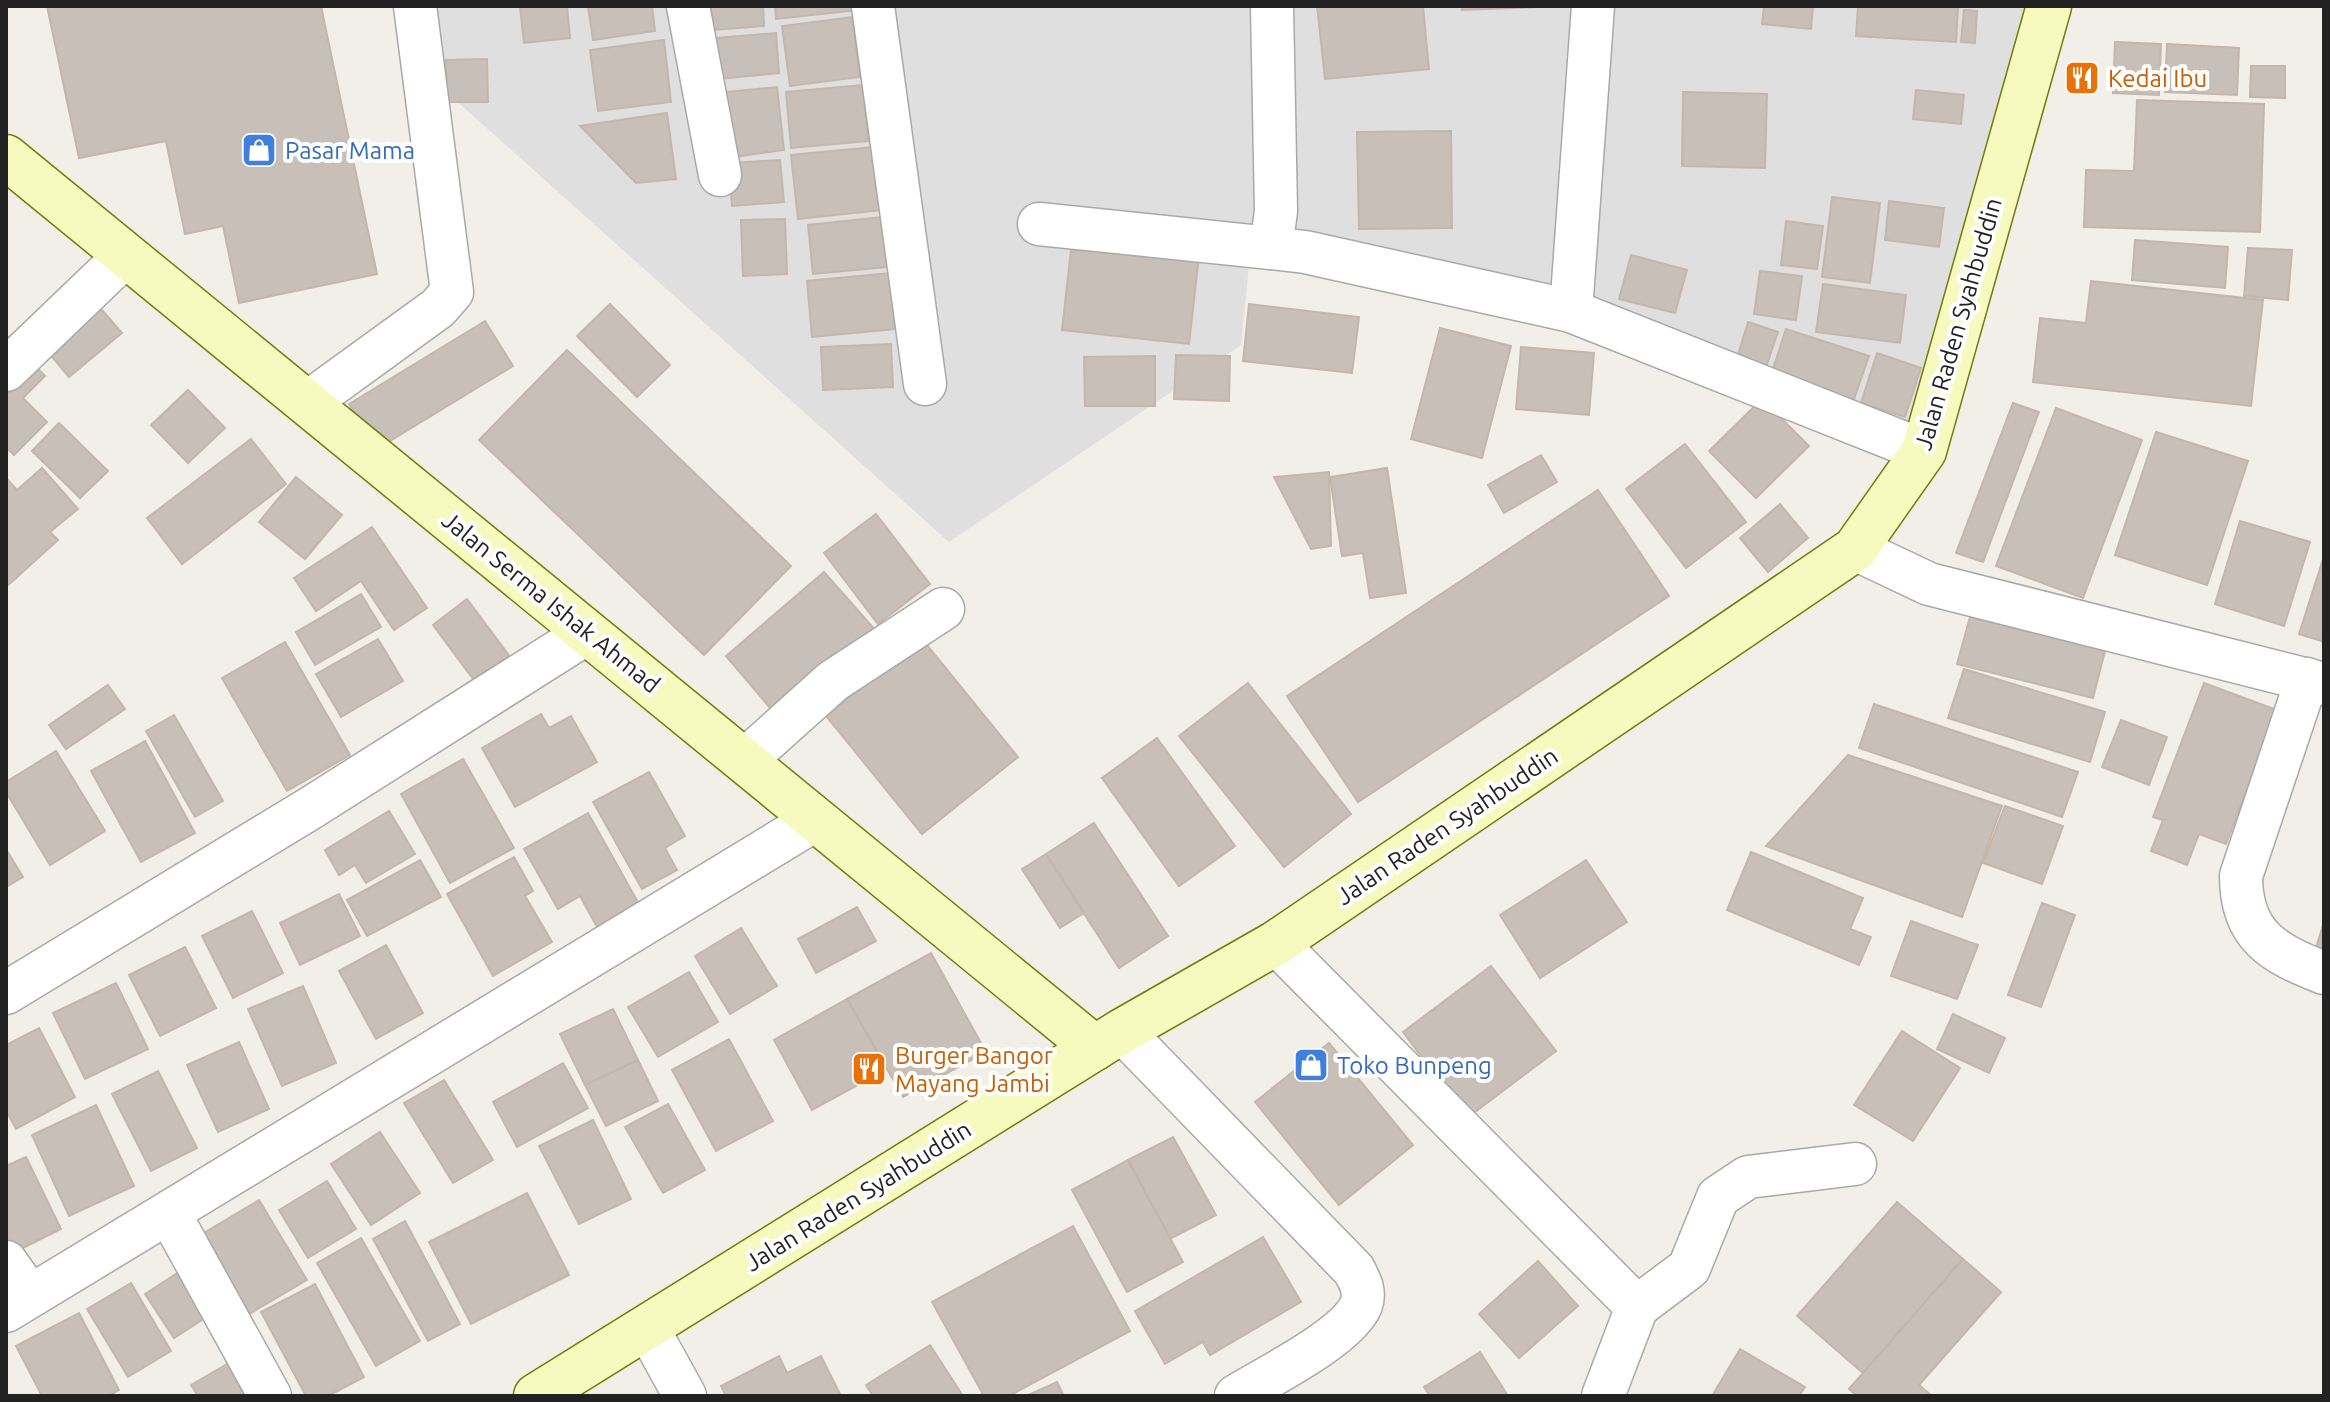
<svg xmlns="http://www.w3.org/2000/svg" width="2330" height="1402" font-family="Ubuntu,sans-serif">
<rect width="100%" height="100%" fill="#f2efe9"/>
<!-- residential -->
<polygon fill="#e0dfdf" points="414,6 2053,6 1924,451 1571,311 1251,246 1241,345 949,542 423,71"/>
<!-- building -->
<g fill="#c7bfb8" stroke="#c4b6ab" stroke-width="2">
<polygon points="47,6 321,6 377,274 239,303 223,226 185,234 166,141 79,158"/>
<polygon points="567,6 570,38 524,43 520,7"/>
<polygon points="588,6 652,6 655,31 593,40"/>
<polygon points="711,6 763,6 764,26 713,30"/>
<polygon points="775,6 858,6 859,10 776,19"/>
<polygon points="1317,6 1423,6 1429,69 1325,79"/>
<polygon points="1462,6 1537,6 1537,7 1462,10"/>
<polygon points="1764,6 1813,6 1811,29 1762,24"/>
<polygon points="1858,6 1958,6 1956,42 1856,36"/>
<polygon points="1964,10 1977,11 1975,43 1961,42"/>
<polygon points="852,17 860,77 790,86 782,26"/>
<polygon points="776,33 779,73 720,79 716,38"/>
<polygon points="664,40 671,102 598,111 590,50"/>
<polygon points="2115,42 2161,44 2159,95 2113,93"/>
<polygon points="2167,44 2239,48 2237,95 2165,92"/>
<polygon points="487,59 488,102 447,102 446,60"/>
<polygon points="2251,66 2285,66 2285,98 2250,97"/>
<polygon points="863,85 868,141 791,148 786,92"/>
<polygon points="777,87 784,150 725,158 717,93"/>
<polygon points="1916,90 1964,95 1961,124 1913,119"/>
<polygon points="1683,92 1767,94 1765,168 1682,166"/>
<polygon points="2137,100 2264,104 2260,232 2084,227 2086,170 2134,171"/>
<polygon points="667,113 676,179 636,183 580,126"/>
<polygon points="1451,131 1452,228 1359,229 1357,132"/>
<polygon points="873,147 881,210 798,219 791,155"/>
<polygon points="780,160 784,202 732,206 729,163"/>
<polygon points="1832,197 1880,203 1870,283 1822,277"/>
<polygon points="1889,201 1944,208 1939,247 1885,240"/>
<polygon points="882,217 887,267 813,274 808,225"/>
<polygon points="785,219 787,274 743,276 741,220"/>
<polygon points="1786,221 1823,226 1817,269 1781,265"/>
<polygon points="1073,232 1200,247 1189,344 1062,330"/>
<polygon points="2135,240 2228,247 2225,288 2132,280"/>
<polygon points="2248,248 2292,250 2288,300 2244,296"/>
<polygon points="1631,255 1687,270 1675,313 1619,299"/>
<polygon points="1760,271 1802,276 1796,320 1754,314"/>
<polygon points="890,273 895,329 812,337 807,281"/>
<polygon points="2091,281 2263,300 2251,406 2033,382 2040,318 2086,323"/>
<polygon points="1823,284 1906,295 1900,343 1816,332"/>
<polygon points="95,302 122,333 69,377 43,346"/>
<polygon points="610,304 670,365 637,397 577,336"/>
<polygon points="1249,304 1359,317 1352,373 1243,361"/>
<polygon points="485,321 513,366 377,449 349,404"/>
<polygon points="1748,322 1778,332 1765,370 1736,361"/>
<polygon points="1440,328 1511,346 1482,458 1411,439"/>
<polygon points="1786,329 1869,356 1853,402 1771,375"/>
<polygon points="891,344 893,387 823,390 821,347"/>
<polygon points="1521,347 1594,353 1589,415 1516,409"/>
<polygon points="567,350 791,566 704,655 479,440"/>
<polygon points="1877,353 1921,368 1905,417 1861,403"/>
<polygon points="1176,355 1230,356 1229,401 1174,399"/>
<polygon points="26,356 45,376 23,398 47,422 14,455 6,447 6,375"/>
<polygon points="1155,356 1155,406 1085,406 1084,357"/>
<polygon points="188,390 225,428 188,463 151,425"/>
<polygon points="1762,399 1809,446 1756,498 1709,451"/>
<polygon points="2013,403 2039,412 1983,562 1956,553"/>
<polygon points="2056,408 2142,440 2083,598 1996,566"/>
<polygon points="59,423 108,471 80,498 32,451"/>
<polygon points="2156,432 2248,461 2207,585 2115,555"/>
<polygon points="251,439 286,484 182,564 147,518"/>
<polygon points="1685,444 1746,522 1686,568 1626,489"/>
<polygon points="1541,455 1557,482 1504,513 1488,485"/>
<polygon points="42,468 78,509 50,532 58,540 6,587 6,478 17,490"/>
<polygon points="1387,468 1406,593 1370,598 1363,553 1342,556 1330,477"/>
<polygon points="1329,472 1331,546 1311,549 1274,477"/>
<polygon points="296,477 342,515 305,559 259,522"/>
<polygon points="1598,490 1669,596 1358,802 1287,696"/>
<polygon points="1780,504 1808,538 1768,572 1740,538"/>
<polygon points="876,514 930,584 878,624 824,553"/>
<polygon points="2240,521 2310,542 2284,626 2215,604"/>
<polygon points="372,527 427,608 394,630 361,581 316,611 294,578"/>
<polygon points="2324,556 2324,642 2299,634"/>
<polygon points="824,572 876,631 777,716 726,656"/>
<polygon points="361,594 381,627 315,665 296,632"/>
<polygon points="467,599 514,662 479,687 433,625"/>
<polygon points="1970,617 2105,651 2093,698 1957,664"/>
<polygon points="378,639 403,681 341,717 316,674"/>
<polygon points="922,639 1018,757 922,834 826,716"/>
<polygon points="285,642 350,755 287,791 222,678"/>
<polygon points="1964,669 2105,712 2090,762 1948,718"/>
<polygon points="1248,683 1351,814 1284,867 1179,736"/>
<polygon points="2204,683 2277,710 2226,844 2199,834 2187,865 2151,851 2163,820 2153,817"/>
<polygon points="108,685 125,709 66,749 49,725"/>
<polygon points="1874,704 2078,772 2062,817 1859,748"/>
<polygon points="541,714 549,728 571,716 597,762 515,807 482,748"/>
<polygon points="174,715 223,801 195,817 146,731"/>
<polygon points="2121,720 2167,737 2149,785 2102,767"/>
<polygon points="1157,738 1235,846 1179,886 1102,778"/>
<polygon points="145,741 195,833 141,862 91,771"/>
<polygon points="56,751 105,831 50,865 6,792 6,782"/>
<polygon points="1848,755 2002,806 1962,917 1766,846"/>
<polygon points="463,759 514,848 450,883 401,794"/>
<polygon points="649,772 685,836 665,848 677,870 642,889 593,802"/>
<polygon points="2005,806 2063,826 2042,884 1983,863"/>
<polygon points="389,811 415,854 366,883 355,865 339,875 325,850"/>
<polygon points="588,813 639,904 597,927 580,896 558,909 524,849"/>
<polygon points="1094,823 1168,936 1119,968 1046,854"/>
<polygon points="6,849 23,877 6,887"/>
<polygon points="1751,852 1863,898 1850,929 1871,937 1859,965 1727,910"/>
<polygon points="1046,854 1084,913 1060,928 1022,869"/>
<polygon points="514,857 533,891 525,896 552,942 493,976 447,894"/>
<polygon points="420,860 441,897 367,936 347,900"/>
<polygon points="1586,860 1627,922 1540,978 1500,915"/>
<polygon points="339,894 360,936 300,965 280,923"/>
<polygon points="2042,903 2075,915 2041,1007 2008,995"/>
<polygon points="857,907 876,941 816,973 798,939"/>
<polygon points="252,911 283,973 233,998 202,936"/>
<polygon points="1911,921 1978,945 1957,999 1891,976"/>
<polygon points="2324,922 2324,957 2314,954"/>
<polygon points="741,928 777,986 730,1014 695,956"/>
<polygon points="386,945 423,1013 376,1039 339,971"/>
<polygon points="185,947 216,1008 160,1036 129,975"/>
<polygon points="931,953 986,1052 903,1097 847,999"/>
<polygon points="1491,966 1556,1051 1467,1118 1403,1032"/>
<polygon points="689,972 718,1022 658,1057 628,1007"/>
<polygon points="116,983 148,1049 85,1079 53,1013"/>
<polygon points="303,986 336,1063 282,1086 248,1009"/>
<polygon points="847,999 887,1069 812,1110 774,1040"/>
<polygon points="613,1009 638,1060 585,1085 560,1034"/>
<polygon points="1953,1014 2005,1038 1989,1073 1937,1049"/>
<polygon points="39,1028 75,1097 16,1129 6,1110 6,1045"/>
<polygon points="1902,1031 1960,1068 1913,1141 1854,1105"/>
<polygon points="729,1039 773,1121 716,1151 672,1070"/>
<polygon points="239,1042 269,1109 218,1132 187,1065"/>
<polygon points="1329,1043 1413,1145 1339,1205 1255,1102"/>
<polygon points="638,1060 658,1101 606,1126 585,1085"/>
<polygon points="563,1063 588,1108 517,1147 493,1102"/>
<polygon points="158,1071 197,1148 151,1171 112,1094"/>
<polygon points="444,1080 493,1160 453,1183 404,1103"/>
<polygon points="668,1104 705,1170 663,1193 625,1127"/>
<polygon points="96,1105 134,1186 69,1216 32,1135"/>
<polygon points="593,1120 631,1199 579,1224 539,1146"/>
<polygon points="380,1132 420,1193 371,1225 331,1164"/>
<polygon points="1173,1137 1216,1215 1170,1239 1128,1160"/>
<polygon points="26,1157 61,1229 13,1253 6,1238 6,1166"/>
<polygon points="1128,1160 1183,1262 1127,1292 1072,1190"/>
<polygon points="327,1181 356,1229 308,1258 279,1210"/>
<polygon points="527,1193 569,1275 471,1324 429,1242"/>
<polygon points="259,1200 307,1280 239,1320 192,1240"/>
<polygon points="1897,1202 1963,1259 1863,1373 1797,1316"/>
<polygon points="405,1221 460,1324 428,1341 373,1239"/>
<polygon points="1073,1226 1130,1331 1009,1396 984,1396 932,1302"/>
<polygon points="1263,1237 1301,1302 1210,1355 1203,1342 1165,1364 1135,1311"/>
<polygon points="361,1238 420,1341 376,1366 317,1263"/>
<polygon points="1963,1259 2001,1292 1919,1385 1932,1396 1857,1396 1849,1389"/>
<polygon points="1538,1261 1578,1306 1519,1358 1479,1314"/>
<polygon points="179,1272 208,1316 174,1338 145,1294"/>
<polygon points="131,1283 171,1351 128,1377 87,1309"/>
<polygon points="315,1284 364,1377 328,1396 306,1396 261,1312"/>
<polygon points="79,1313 119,1390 108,1396 42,1396 16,1346"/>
<polygon points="930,1345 963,1396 873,1396 866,1385"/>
<polygon points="1740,1349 1805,1387 1799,1396 1712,1396"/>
<polygon points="1480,1352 1508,1396 1430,1396 1424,1387"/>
<polygon points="779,1356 787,1373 821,1356 841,1396 726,1396 721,1386"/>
<polygon points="232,1361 252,1396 198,1396 191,1385"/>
<polygon points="1057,1382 1064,1396 1026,1396"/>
</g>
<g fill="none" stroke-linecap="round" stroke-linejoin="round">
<!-- street casing -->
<g stroke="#a9a9a9" stroke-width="45">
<g id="street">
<polyline points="688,6 720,175"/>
<polyline points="873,6 925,384"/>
<polyline points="1272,6 1276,211 1271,248 1305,252 1571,311 1924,451"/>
<polyline points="1039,224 1271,248"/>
<polyline points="1571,311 1593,6"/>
<polyline points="6,370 126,255"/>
<polyline points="307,403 438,308 452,292 415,6"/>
<polyline points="1855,549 1929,584 2324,684"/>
<path d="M2307,679L2241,876C2241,936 2273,953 2324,973"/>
<polyline points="745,760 833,681 943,609"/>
<polyline points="1276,943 1637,1307 1603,1396"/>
<polyline points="6,993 309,809 587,633"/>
<path d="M1122,1031L1354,1270C1360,1281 1366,1292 1361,1305C1348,1337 1267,1377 1236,1396"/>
<polyline points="169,1213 270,1396"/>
<polyline points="6,1262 30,1296"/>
<polyline points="1637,1307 1689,1268 1718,1197 1748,1177 1855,1164"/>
<polyline points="6,1311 815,820"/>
<polyline points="647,1327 685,1396"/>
</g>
</g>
<!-- secondary casing -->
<g stroke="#707d05" stroke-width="47">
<g id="secondary">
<polyline points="6,157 1095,1048"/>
<polyline points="536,1396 1122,1031 1276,943 1855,549 1924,451 2049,6"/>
</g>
</g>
<!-- street -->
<use href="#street" stroke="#fff" stroke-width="42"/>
<!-- secondary -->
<use href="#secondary" stroke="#f7fabf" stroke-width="44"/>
</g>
<!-- icons -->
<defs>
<g id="restaurant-square" transform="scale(1.8)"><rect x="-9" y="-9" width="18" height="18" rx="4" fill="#e8710a" stroke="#fff"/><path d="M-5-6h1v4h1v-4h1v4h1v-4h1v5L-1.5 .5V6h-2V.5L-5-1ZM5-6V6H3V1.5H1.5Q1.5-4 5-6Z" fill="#fff"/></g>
<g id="shop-square" transform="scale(1.8)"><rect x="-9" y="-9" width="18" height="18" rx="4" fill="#3f7fe0" stroke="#fff"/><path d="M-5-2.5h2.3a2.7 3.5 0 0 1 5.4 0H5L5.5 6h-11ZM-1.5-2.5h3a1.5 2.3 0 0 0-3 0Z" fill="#fff"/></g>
</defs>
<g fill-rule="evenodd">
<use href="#restaurant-square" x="2082" y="78"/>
<use href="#shop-square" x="259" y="150"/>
<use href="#shop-square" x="1311" y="1065"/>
<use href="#restaurant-square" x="869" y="1069"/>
</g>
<g text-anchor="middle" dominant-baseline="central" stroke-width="8" stroke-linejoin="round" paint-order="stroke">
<!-- food labels -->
<g font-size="24" fill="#c56008" stroke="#fff" text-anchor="start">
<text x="2108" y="78">Kedai Ibu</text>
<text x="895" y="1055">Burger Bangor<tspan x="895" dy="28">Mayang Jambi</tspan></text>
</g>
<!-- shop labels -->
<g font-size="24" fill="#366cbe" stroke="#fff" text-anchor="start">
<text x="285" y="150">Pasar Mama</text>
<text x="1337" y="1065">Toko Bunpeng</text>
</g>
<!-- street labels -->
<g font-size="24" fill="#222" stroke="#fff">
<text transform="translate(1958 324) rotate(-74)">Jalan Raden Syahbuddin</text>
<text transform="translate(551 602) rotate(39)">Jalan Serma Ishak Ahmad</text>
<text transform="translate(1447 826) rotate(-34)">Jalan Raden Syahbuddin</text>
<text transform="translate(858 1196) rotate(-32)">Jalan Raden Syahbuddin</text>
</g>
</g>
<!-- border -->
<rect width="2330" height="1402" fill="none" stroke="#222222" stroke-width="16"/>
</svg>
